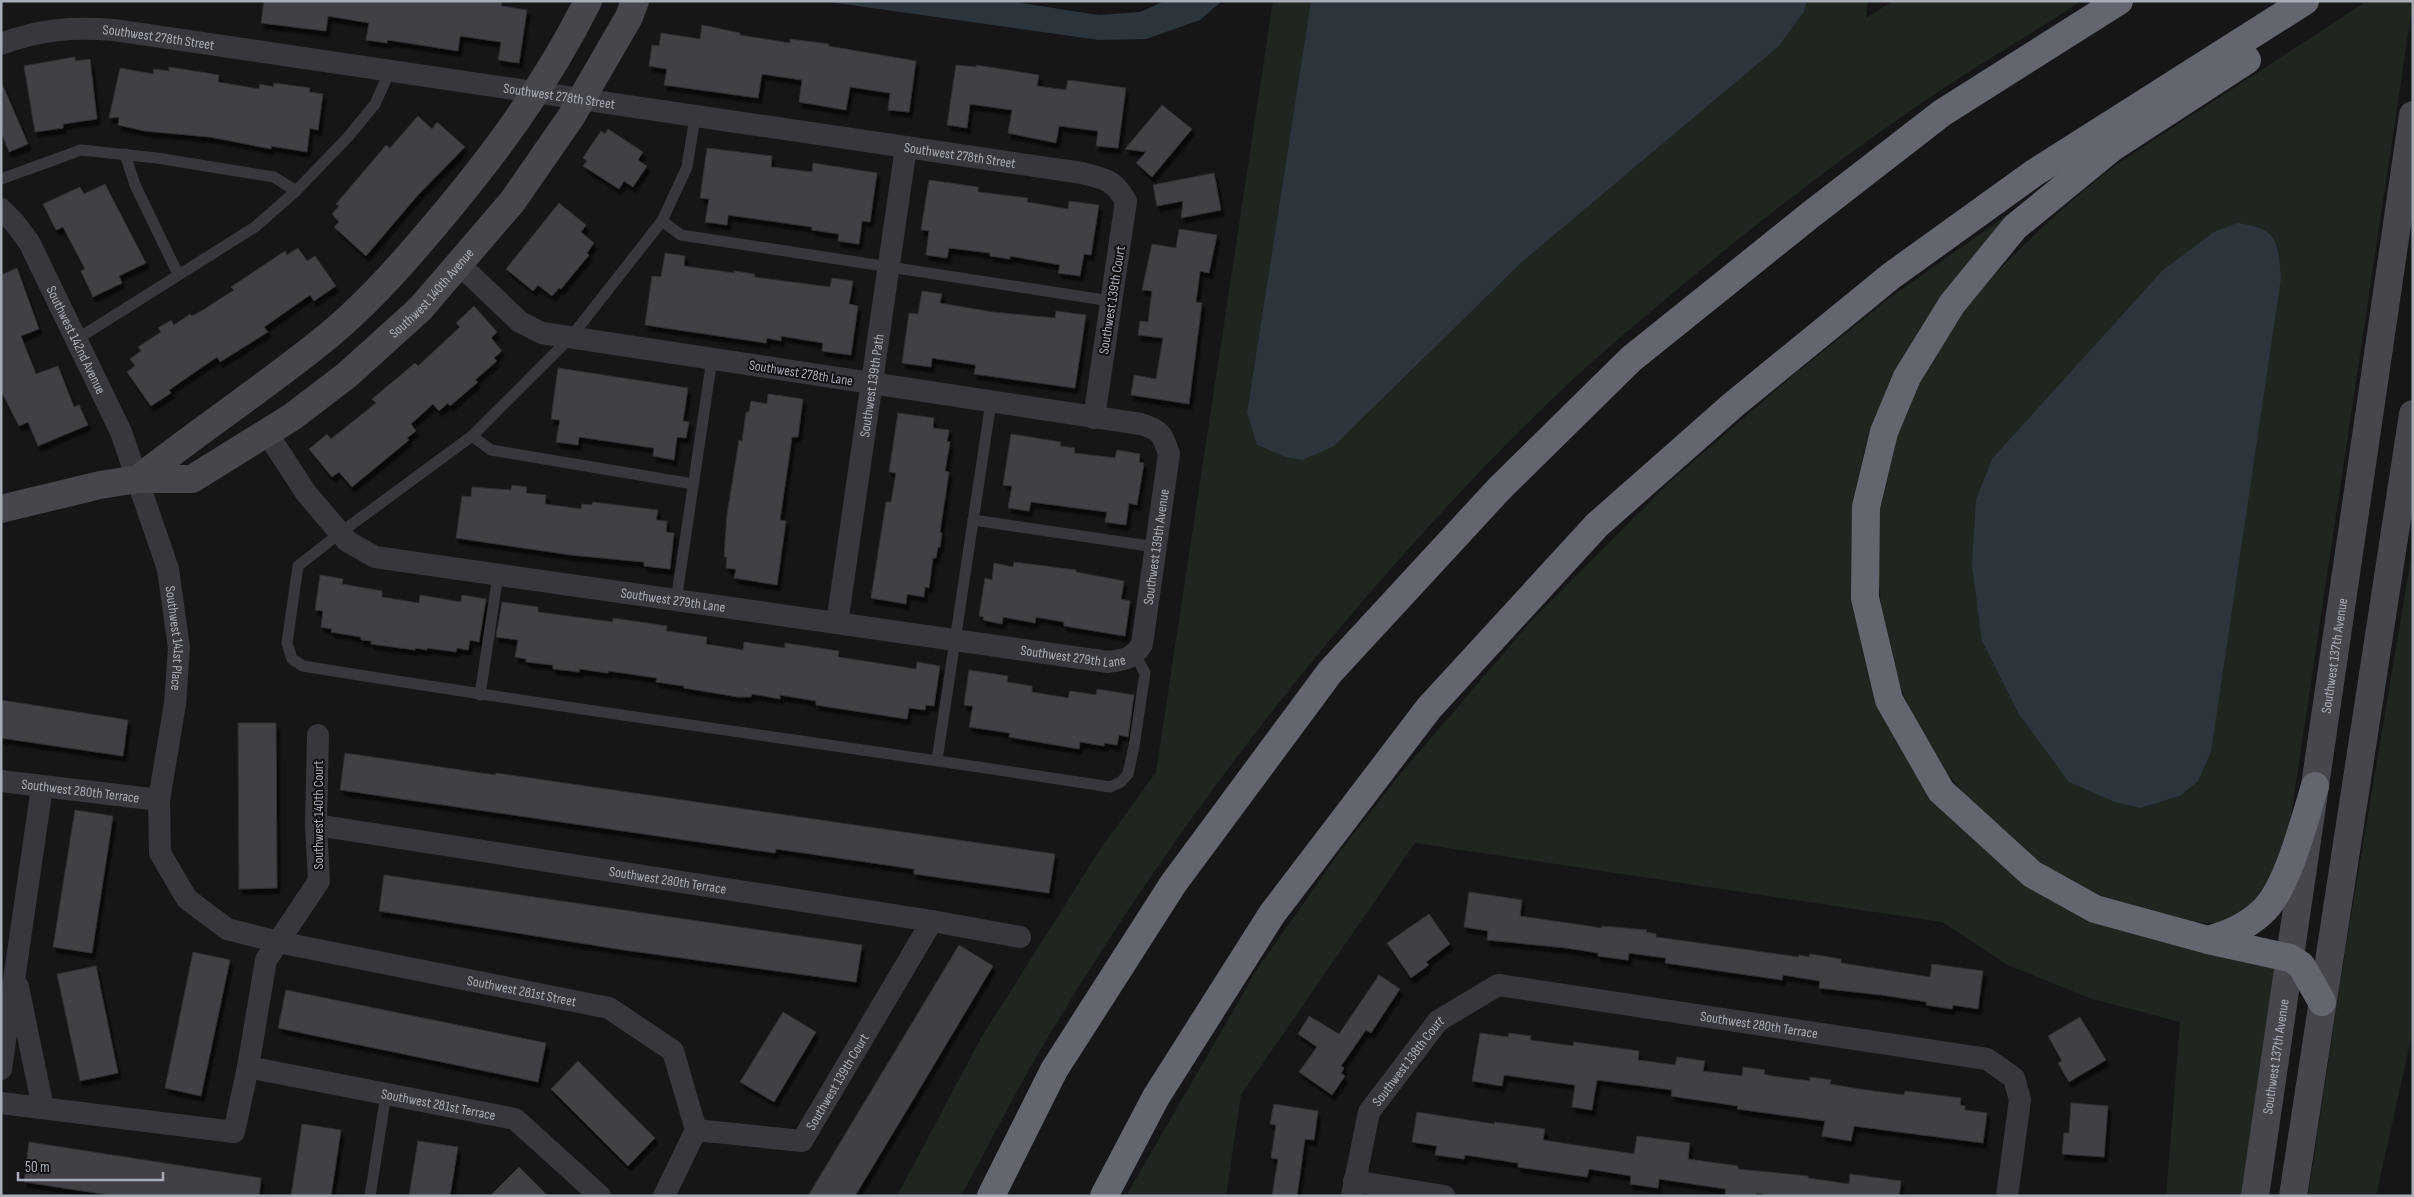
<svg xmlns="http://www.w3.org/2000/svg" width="2414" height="1197" font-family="'Sofia Sans Condensed',sans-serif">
<defs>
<filter id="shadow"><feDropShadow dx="3" dy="5.5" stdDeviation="1" flood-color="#0009"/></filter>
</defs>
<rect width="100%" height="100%" fill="#161618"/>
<!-- green -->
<g fill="#1e261f" fill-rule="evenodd">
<path d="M1273,1H1311L1247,411L1334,446L1522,262L1779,46L1804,12L1807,1H1868L1866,18L1893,1H2081C2030,35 1977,65 1926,100C1825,168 1729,245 1636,324C1559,388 1489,460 1422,534C1280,690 1153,861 1045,1042C1015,1092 989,1145 961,1196H897L981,1038L1099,851L1156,772Z"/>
<path d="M2367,1H2413L2285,856C2279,867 2270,894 2262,901C2256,906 2248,909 2242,912C2235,915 2228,921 2221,923C2217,924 2210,923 2205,923C2155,921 2102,901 2060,875C1943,801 1879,695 1878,555C1877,525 1877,494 1885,465C1900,416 1924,369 1951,327C1966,305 1985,285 2003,266C2039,229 2076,196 2117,164ZM2198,781L2180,796L2140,808Z"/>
<polygon points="2017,208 1893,377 1876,416 1863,456 1857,490 1864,646 1998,860 2268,960 2277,971 2244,1196 2166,1196 2180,1022 2092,999 2008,965 1942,922 1415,843 1241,1095 1226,1196 1126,1196 1258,968 1341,850 1401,773 1535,617 1673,479 1791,377 1891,297"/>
<polygon points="2413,546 2413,1030 2376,1196 2308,1196 2346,946"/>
</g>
<!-- water -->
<g fill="#2c353c">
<polygon points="822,1 1008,1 1099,15 1140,12 1165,1 1222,1 1200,20 1146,39 1099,40"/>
<polygon points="1311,1 1807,1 1804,12 1779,46 1522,262 1334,446 1302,460 1286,457 1257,445 1247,412"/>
<path d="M2237,223C2278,228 2278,241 2281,278L2211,752L2198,781L2180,796L2140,808L2115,802L2069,782L2018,713L1982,641L1972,565L1976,500L1992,459L2163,270L2214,232Z"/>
</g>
<!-- building -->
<g fill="#404145" stroke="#303034" filter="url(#shadow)">
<polygon points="264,1 502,1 501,6 527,10 519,63 498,60 501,42 460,36 458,51 388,40 387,43 366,40 369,23 328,16 326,31 261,23"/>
<polygon points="702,25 740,33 740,35 790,43 790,39 829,44 828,46 916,61 909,112 888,110 890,93 850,87 846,110 799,102 802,80 762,74 758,98 664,85 667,69 649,66 652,45 659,46 661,33 700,39"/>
<polygon points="75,57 75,61 90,59 97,119 63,124 63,128 35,132 24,66"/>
<polygon points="956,65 976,67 976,65 1039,75 1037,86 1066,90 1068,80 1126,88 1118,148 1096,146 1098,131 1059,126 1056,143 1008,133 1012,110 970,104 967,128 947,125"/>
<polygon points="169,67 219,75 218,82 259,89 260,84 273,87 274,83 310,88 309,92 323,94 318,130 310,128 307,152 271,146 271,149 210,137 145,131 118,125 119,117 109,118 120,68 153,74 154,69 169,71"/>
<polygon points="1,81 28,144 9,152 1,132"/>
<polygon points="1162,105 1192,129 1152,177 1136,163 1146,152 1125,149"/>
<polygon points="418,116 432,129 437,122 465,147 418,195 366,256 334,227 339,222 332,214 339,206 336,204 376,157 386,145 390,148"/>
<polygon points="608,129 643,152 638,160 647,166 633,187 624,181 619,189 583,166 587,161 583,158 588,150 601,131 605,134"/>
<polygon points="707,148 772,156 771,167 812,172 813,163 877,173 870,222 862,221 859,244 838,241 839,234 812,230 812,227 728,215 727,225 705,222 709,199 700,198"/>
<polygon points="1214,173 1221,210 1181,218 1183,201 1157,206 1153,185"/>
<polygon points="929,180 978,187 978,192 1028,198 1027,202 1068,209 1069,201 1099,205 1091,255 1084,254 1080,276 1058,273 1060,265 1010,256 1010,259 990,256 990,253 949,248 947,258 926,255 929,231 921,230"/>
<polygon points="105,184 146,263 119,276 122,283 93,297 81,271 85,269 63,227 56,230 43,204 80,187 84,194"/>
<polygon points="559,203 586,225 581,232 594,243 587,253 589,255 561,289 559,288 552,296 538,285 533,291 506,269"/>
<polygon points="1179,229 1217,235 1209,273 1200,271 1196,302 1202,303 1189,404 1131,395 1134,375 1156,379 1163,338 1138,335 1140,321 1148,322 1152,291 1142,290 1152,244 1176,248"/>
<polygon points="298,248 307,261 315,256 336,286 314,301 310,295 264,327 268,332 220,362 217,357 169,390 171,393 151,406 127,372 135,366 130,359 141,351 138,347 161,332 158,328 171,320 174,325 190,314 192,316 203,310 234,290 231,287 285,251 287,255"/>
<polygon points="665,253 685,256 684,266 734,273 734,271 755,274 754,277 830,287 832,278 853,281 849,304 858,306 851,355 822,351 823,343 781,336 781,341 767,338 766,343 645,325 652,276 661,277"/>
<polygon points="17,268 39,329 21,336 36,374 58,366 74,407 79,405 88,425 38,446 28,422 19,426 1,391 1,275"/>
<polygon points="922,291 942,294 940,303 992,312 1055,318 1056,311 1086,315 1075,388 974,374 976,365 932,358 931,367 902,363 909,313 918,314"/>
<polygon points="474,306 497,332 491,338 502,351 494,358 497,361 475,380 478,382 450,406 448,403 439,411 433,404 411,424 416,431 407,438 409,440 352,487 339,472 332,477 309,449 327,434 331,439 376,403 372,399 415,363 418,366 460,327 456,323"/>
<polygon points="558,368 688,388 683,421 689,422 686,438 677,437 674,460 653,456 654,448 579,437 578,445 556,442 560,420 551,419"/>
<polygon points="768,394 803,399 798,437 792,437 780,520 786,521 777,585 734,578 736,569 726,568 727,557 724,557 727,515 739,440 742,441 746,412 749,412 751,401 767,404"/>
<polygon points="898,413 934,418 933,428 949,430 947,442 950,442 945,471 949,472 940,532 942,533 940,547 938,547 936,558 933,558 929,588 925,587 924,597 907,594 906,604 871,598 886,502 891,502 896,473 889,472"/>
<polygon points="1011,434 1061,442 1060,446 1075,448 1074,453 1115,458 1117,450 1140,454 1139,462 1144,463 1137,505 1129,503 1126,525 1105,522 1107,512 1031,502 1029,511 1008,508 1012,486 1003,485"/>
<polygon points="512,485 527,487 526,493 546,495 545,504 581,509 582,504 592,505 593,502 658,510 656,520 667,521 666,532 674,533 670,569 644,566 644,562 571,555 456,538 462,496 471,497 472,487 511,490"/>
<polygon points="1014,562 1076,570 1076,572 1124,581 1121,599 1130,601 1125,636 1064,626 1064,622 1036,617 1035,623 1003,617 1002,624 983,620 984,617 979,616 985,578 992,580 994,563 1013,567"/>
<polygon points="320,575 343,579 342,584 382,591 382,597 419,603 420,595 461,602 462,595 486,599 479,642 470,640 468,650 457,648 456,652 427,648 427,650 415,648 415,650 371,644 371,641 361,640 361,637 331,632 332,629 321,627 323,611 315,610"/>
<polygon points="502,602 538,607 538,612 613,622 613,618 667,626 666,631 707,637 706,644 743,650 744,642 785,648 785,643 839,651 838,657 916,669 917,662 940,666 934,706 926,705 925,710 909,708 907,719 816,705 816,701 780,695 780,699 752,694 751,697 738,697 684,688 684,686 656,682 657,678 609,671 608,673 580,669 579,672 553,669 553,665 526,662 526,659 515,657 518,640 496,637"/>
<polygon points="969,670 1008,676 1007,682 1032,686 1032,692 1068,698 1070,691 1096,695 1097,689 1134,695 1128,737 1119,735 1117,745 1104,743 1104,746 1080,742 1079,749 1009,737 1010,733 969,727 973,706 964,705"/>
<polygon points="1,700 128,720 123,756 1,738"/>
<polygon points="238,723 276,723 277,888 239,889"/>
<polygon points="345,753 495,775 496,773 1055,854 1049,893 914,874 914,869 776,849 775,853 340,790"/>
<polygon points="75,810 113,816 92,953 53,947"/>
<polygon points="384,875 862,945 856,982 624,950 379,911"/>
<polygon points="1469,892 1522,900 1520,916 1602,928 1602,926 1647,930 1646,932 1656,934 1656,937 1799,957 1799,955 1809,957 1810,954 1841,959 1841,963 1930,977 1932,964 1983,971 1978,1009 1953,1005 1952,1009 1926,1005 1927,1002 1882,995 1819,988 1820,981 1783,975 1782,980 1665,963 1666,958 1629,953 1628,960 1598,956 1598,953 1566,948 1487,940 1488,931 1464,927"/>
<polygon points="1429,914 1450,944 1426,962 1429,965 1411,978 1387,943"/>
<polygon points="959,945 993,966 916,1095 855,1196 808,1196"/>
<polygon points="193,952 230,960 201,1096 165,1088"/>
<polygon points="96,966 118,1073 80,1081 57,974"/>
<polygon points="1379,975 1400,989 1371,1033 1366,1030 1341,1066 1344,1068 1341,1073 1345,1076 1332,1095 1299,1072 1317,1047 1298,1034 1309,1016 1339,1034"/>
<polygon points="286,990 546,1043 538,1082 278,1028"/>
<polygon points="783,1012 816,1032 774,1102 740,1082"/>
<polygon points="2080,1017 2106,1060 2069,1082 2058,1063 2062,1061 2048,1036"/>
<polygon points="1480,1033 1508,1037 1509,1033 1531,1036 1530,1040 1573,1046 1574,1042 1639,1051 1638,1060 1675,1065 1677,1057 1705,1061 1703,1071 1742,1076 1743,1067 1765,1070 1764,1074 1772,1076 1810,1081 1810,1077 1831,1080 1830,1084 1859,1089 1904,1095 1905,1091 1961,1098 1960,1105 1965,1106 1965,1110 1987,1113 1983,1143 1854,1126 1851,1141 1822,1136 1825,1121 1737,1109 1738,1106 1671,1096 1672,1090 1597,1080 1592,1110 1572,1107 1575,1085 1504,1075 1502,1086 1472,1081"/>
<polygon points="578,1061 655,1138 628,1166 551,1089"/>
<polygon points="2071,1103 2108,1106 2104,1157 2062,1154 2064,1133 2069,1133"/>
<polygon points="1274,1104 1318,1111 1314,1140 1305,1139 1297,1196 1272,1196 1278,1159 1271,1158 1276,1125 1270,1124"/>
<polygon points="1417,1112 1494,1124 1495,1122 1545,1129 1543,1140 1634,1154 1637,1136 1690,1143 1688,1159 1738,1166 1738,1169 1808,1176 1808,1178 1849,1184 1850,1174 1901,1181 1899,1196 1774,1196 1756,1193 1756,1196 1725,1196 1726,1189 1659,1179 1658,1188 1630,1184 1631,1176 1589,1169 1587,1177 1518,1167 1518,1163 1465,1155 1464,1159 1435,1155 1437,1146 1412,1142"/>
<polygon points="302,1124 341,1130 331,1196 291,1196"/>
<polygon points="418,1141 458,1147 450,1196 409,1196"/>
<polygon points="29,1142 261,1178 259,1196 116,1196 24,1182"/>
<polygon points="519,1167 548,1196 490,1196"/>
</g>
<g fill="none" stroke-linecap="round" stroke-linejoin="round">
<!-- lane -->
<g stroke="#37383d" stroke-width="11">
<path d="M695,117L687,167L662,221L571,337L472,436L340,533L298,566L287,643L292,659L303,666C571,710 841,745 1110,787L1121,782L1128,774L1134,746L1145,673L1135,655"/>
<polyline points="125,154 135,185 178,274"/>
<polyline points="1,179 81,150 157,158 274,177 296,191"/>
<polyline points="662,221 681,235 1111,301"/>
<polyline points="77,339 255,227 296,191 348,137 375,104 390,71"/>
<polyline points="472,436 491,450 693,484"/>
<polyline points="973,520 1156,547"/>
<polyline points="676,601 712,359"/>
<polyline points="480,695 498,575"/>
<polyline points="937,760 991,402"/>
<polyline points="370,1196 386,1094"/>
</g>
<!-- street -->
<g stroke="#37383d" stroke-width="22">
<path id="s1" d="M1,44C40,29 73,27 114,30L1082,173C1105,179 1113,179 1126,201L1094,418"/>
<path id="s2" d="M1,209L13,221L29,242L121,432L168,569L179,648L175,704L159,800L160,853L187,899L227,929L278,942L609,1008L673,1051L696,1130"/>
<path id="s3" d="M267,433L306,493L347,541L375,557L1108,662C1124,660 1133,659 1142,644L1169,454C1163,435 1161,430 1141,424L542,333L520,322L459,264"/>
<path id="s4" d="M837,623L906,147"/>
<path id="s5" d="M1,781L159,800"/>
<path id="s6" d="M316,825L932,921L1020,937"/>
<polyline points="18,987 43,1108"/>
<path id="s7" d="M248,1067L515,1119L600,1196"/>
<polyline points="1,1069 42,787"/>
<polyline points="1,1103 234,1132 248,1067 266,960 319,881 316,825 318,735"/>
<polyline points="1354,1181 1444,1196"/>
<path id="s8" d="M664,1196L696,1130L802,1141L932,921"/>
<path id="s9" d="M1352,1196L1369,1112L1438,1021L1498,985L1987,1059L2014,1078L2020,1100L2007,1196"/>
</g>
<!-- secondary -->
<g stroke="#45474d" stroke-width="28">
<path d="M138,479C195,434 256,393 313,348C359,313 398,269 435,225C495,154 546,85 588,1"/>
<path id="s10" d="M1,509L100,485L138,479H192L292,417L347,375L420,309L512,202L571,117L629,17L635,1"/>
<path id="s11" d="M2255,1196L2413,115"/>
<polyline points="2293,1196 2413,414"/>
</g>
<!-- highway -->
<g stroke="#63666e" stroke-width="28">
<polyline points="2247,60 2113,147 2015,227 1952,304 1907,377 1884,432 1866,507 1865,598 1889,700 1941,791 2032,874 2095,909 2208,940 2290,958 2301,965 2322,1002"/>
<path d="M2208,940C2229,934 2246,927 2262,912C2287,891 2305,818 2315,786"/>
<polyline points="991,1196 1054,1070 1173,884 1330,672 1499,489 1631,359 1809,216 1942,113 2119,1"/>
<polyline points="1104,1196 1156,1097 1272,914 1429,708 1597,525 1733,405 1891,276 2034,173 2305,1"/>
</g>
</g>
<g text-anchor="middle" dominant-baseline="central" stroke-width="4" stroke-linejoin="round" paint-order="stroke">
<!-- street labels -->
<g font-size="14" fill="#a8adb8" stroke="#111113">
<text stroke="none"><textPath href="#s1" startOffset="160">Southwest 278th Street</textPath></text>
<text stroke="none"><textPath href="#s1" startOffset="565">Southwest 278th Street</textPath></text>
<text stroke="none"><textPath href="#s1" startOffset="970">Southwest 278th Street</textPath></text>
<text stroke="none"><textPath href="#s10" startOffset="499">Southwest 140th Avenue</textPath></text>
<text transform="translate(1112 300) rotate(-81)">Southwest 139th Court</text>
<text stroke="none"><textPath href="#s2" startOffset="152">Southwest 142nd Avenue</textPath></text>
<text transform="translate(801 373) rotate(9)">Southwest 278th Lane</text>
<text stroke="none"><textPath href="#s4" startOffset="240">Southwest 139th Path</textPath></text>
<text stroke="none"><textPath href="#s3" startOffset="1046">Southwest 139th Avenue</textPath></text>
<text stroke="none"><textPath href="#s3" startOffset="468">Southwest 279th Lane</textPath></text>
<text stroke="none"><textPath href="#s2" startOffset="469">Southwest 141st Place</textPath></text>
<text stroke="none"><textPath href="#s3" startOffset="872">Southwest 279th Lane</textPath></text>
<text stroke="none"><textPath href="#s11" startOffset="546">Southwest 137th Avenue</textPath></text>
<text stroke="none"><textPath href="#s5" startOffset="80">Southwest 280th Terrace</textPath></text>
<text transform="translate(318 815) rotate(-90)">Southwest 140th Court</text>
<text stroke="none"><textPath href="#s6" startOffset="356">Southwest 280th Terrace</textPath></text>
<text stroke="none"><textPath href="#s2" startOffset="1090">Southwest 281st Street</textPath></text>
<text stroke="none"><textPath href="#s9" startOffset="534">Southwest 280th Terrace</textPath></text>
<text stroke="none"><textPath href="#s11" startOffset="141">Southwest 137th Avenue</textPath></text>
<text stroke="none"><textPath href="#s9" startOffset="150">Southwest 138th Court</textPath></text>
<text stroke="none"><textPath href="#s8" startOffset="249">Southwest 139th Court</textPath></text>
<text stroke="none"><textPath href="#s7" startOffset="194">Southwest 281st Terrace</textPath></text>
</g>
</g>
<!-- border -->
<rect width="2414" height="1197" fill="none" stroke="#a8adb8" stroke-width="5"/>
<!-- scale -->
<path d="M18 1172v8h145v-8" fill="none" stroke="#a8adb8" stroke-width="2.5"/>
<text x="25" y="1172" font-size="15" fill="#a8adb8" stroke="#111113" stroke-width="4" paint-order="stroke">50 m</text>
</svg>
